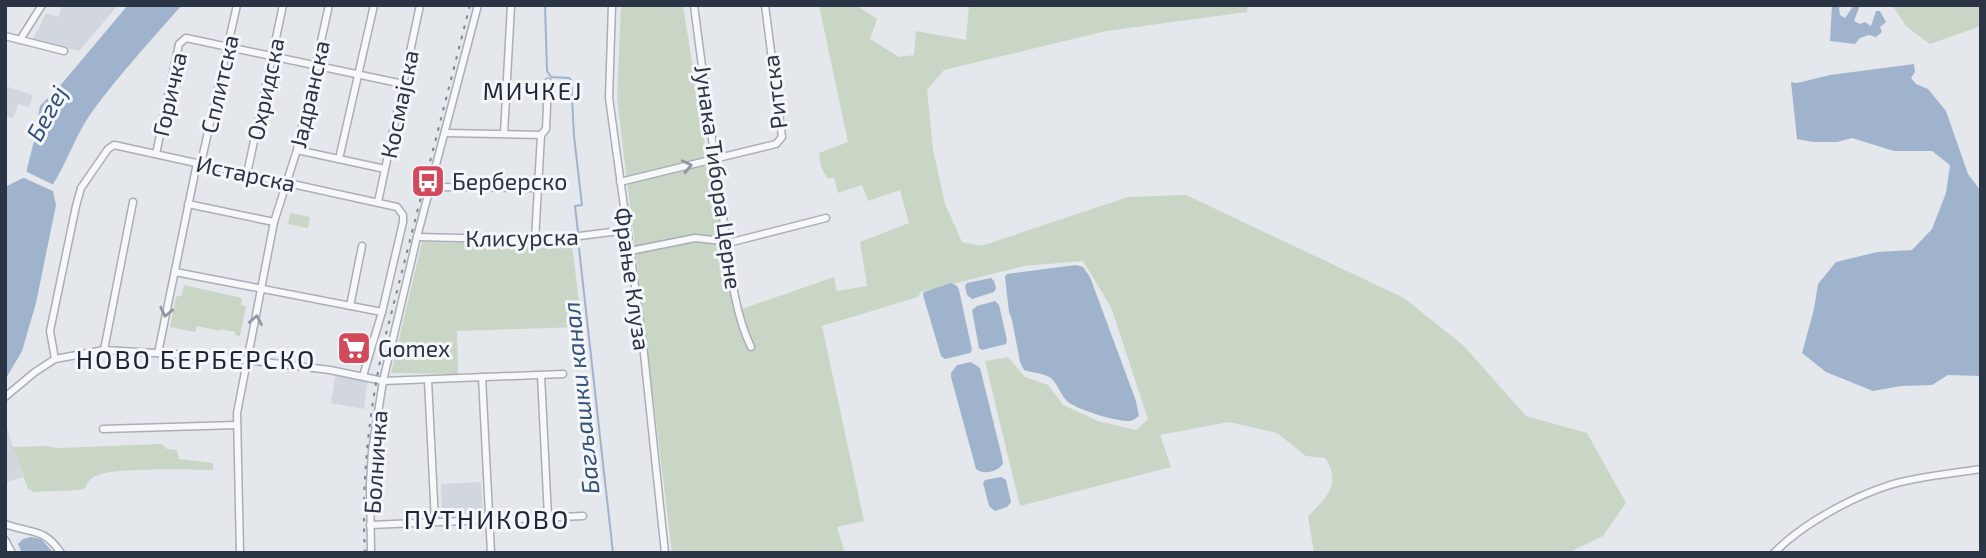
<svg xmlns="http://www.w3.org/2000/svg" width="1986" height="558" font-family="'Exo 2',sans-serif">
<rect width="100%" height="100%" fill="#e4e7ec"/>
<!-- built -->
<g fill="#d2d6de">
<polygon points="63,5 118,5 79,51 33,39 46,13 58,17"/>
<polygon points="5,86 33,95 29,107 18,104 13,118 5,116"/>
<polygon points="336,373 368,379 364,409 331,403"/>
<polygon points="5,428 7,428 23,477 5,483"/>
<polygon points="481,482 483,514 445,515 442,512 441,484"/>
</g>
<!-- green -->
<g fill="#c9d6c5">
<path d="M621,5H683L710,178L747,349L753,350L742,309L834,277L837,291L867,286L860,242L909,223L900,190L868,201L862,185L838,193L834,177L828,179L821,167L819,153L848,142L819,5H856L877,19L870,39L899,57L914,55L916,31L966,40L969,5H1248L1247,12L1106,31L944,70L927,90L933,149L945,204L962,242L981,246L1128,197L1186,195L1404,298L1464,346L1526,416L1587,433L1626,503L1603,536L1568,553H1314L1308,516C1327,498 1342,483 1325,458L1306,456L1277,433L1229,422L1160,435L1171,467L1020,506L985,361L1008,357L1025,377L1048,385L1063,405L1098,421L1136,430L1148,419L1111,307L1083,261L1024,266L921,292L918,297L822,326L864,521L837,527L844,550L834,553H672L617,98Z"/>
<polygon points="1892,5 1981,5 1981,26 1930,44 1907,27"/>
<polygon points="290,213 310,217 308,228 288,224"/>
<polygon points="422,242 572,245 582,327 457,331 458,374 391,373"/>
<polygon points="184,285 242,298 241,305 246,306 240,336 235,335 235,332 221,329 220,331 197,326 195,332 170,327 176,297 182,295"/>
<path d="M162,444L167,449L177,450L179,459L213,463V470C191,470 111,467 96,476C90,478 87,483 85,488L80,490L34,492L28,489L13,447L45,446L58,448Z"/>
</g>
<!-- water -->
<g fill="#9fb4cc">
<path d="M128,5H182C152,39 121,73 94,109C76,133 68,161 52,186L56,205L36,303L22,351L5,380V187L25,177L34,141L40,106L59,87Z"/>
<polygon points="1832,5 1841,5 1839,8 1840,15 1845,18 1854,5 1860,5 1854,21 1860,24 1865,22 1871,26 1876,11 1880,11 1886,22 1880,27 1882,32 1876,37 1869,35 1860,38 1855,44 1830,41"/>
<polygon points="1914,64 1915,72 1911,78 1916,84 1928,89 1946,111 1968,174 1981,191 1981,376 1948,375 1932,385 1901,386 1873,391 1826,372 1802,353 1814,309 1818,284 1836,262 1877,252 1912,250 1932,229 1946,193 1950,165 1932,151 1894,151 1852,138 1837,142 1813,142 1797,139 1791,82 1797,83 1830,75"/>
<path d="M1076,265L1083,267L1090,277L1136,401L1139,416C1136,418 1134,420 1130,421C1117,422 1075,409 1067,401C1060,394 1058,384 1051,378C1044,373 1032,373 1024,370L1020,362L1012,320L1009,312L1005,277L1007,274Z"/>
<polygon points="991,278 994,281 996,288 994,292 972,299 967,295 965,286 967,283"/>
<polygon points="951,283 957,286 959,290 972,350 970,353 945,359 941,356 923,295 924,292"/>
<polygon points="995,301 999,305 1007,340 1006,344 982,350 979,348 972,310 977,306"/>
<path d="M971,362L980,368L1002,457L1003,464C997,472 984,475 976,469L951,377V373L957,365Z"/>
<polygon points="1001,477 1006,480 1011,502 1007,507 995,511 989,506 983,483 985,480"/>
<polygon points="31,537 41,539 54,553 22,553 18,544 23,539"/>
</g>
<!-- pier -->
<polygon fill="#e4e7ec" points="23,170 56,186 57,193 20,176"/>
<g fill="none" stroke-linecap="round" stroke-linejoin="round">
<!-- stream -->
<g stroke="#9fb4cc" stroke-width="2">
<polyline points="545,5 547,71 551,77 569,78 571,80 574,136 582,205 575,206 578,232"/>
<polyline points="578,239 613,553"/>
</g>
<!-- minor casing -->
<g stroke="#a9aeb7" stroke-width="9">
<g id="minor">
<polyline points="612,5 609,98 643,344 665,553"/>
<path d="M694,5C703,76 713,147 723,217C729,258 733,310 751,347"/>
<polyline points="5,36 64,51"/>
<polyline points="20,40 42,5"/>
<polyline points="445,133 541,135"/>
<polyline points="504,134 511,5"/>
<polyline points="297,150 385,169"/>
<polyline points="156,154 179,44 186,38 403,84"/>
<polyline points="339,159 374,5"/>
<polyline points="201,163 237,5"/>
<polyline points="247,174 283,5"/>
<polyline points="620,182 776,144 782,137 765,5"/>
<polyline points="430,187 538,188"/>
<polyline points="378,202 420,5"/>
<polyline points="188,204 274,222"/>
<polyline points="417,237 535,240 556,239 627,230"/>
<polyline points="535,240 541,135 546,129 548,82"/>
<polyline points="630,251 695,238 732,242 826,218"/>
<polyline points="175,272 382,312"/>
<polyline points="350,306 362,246"/>
<polyline points="104,350 133,202"/>
<polyline points="158,353 197,163"/>
<polyline points="55,359 50,331 76,206 81,188 108,149 114,145 397,207 403,215 403,222 382,312 363,376"/>
<polyline points="541,375 548,517"/>
<polyline points="482,377 491,553"/>
<polyline points="428,380 435,522"/>
<polyline points="5,397 35,372 55,359 104,350 222,357 330,370 383,381 563,374"/>
<polyline points="103,429 237,425"/>
<path d="M5,524C31,534 44,527 61,553"/>
<polyline points="370,525 583,516"/>
<polyline points="5,540 12,553"/>
<polyline points="240,553 237,413 274,222 297,150 329,5"/>
<polyline points="371,553 370,484 372,451 383,381 417,237 478,5"/>
<path d="M1774,553C1802,524 1852,497 1890,485C1919,476 1951,474 1981,469"/>
</g>
</g>
<!-- minor -->
<use href="#minor" stroke="#f7f8fa" stroke-width="6"/>
<!-- rail -->
<path stroke="#7d8696" stroke-width="2" stroke-dasharray="3.5 7" stroke-linecap="butt" d="M365,553C361,481 369,412 384,342L470,5"/>
</g>
<!-- one-way arrows -->
<defs><path id="oneway-chevron" d="M-2-3.5L2.5 0L-2 3.5" fill="none" stroke-width="1.6" stroke-linecap="round" stroke-linejoin="round" transform="scale(1.75)"/></defs>
<g stroke="#9196a0">
<use href="#oneway-chevron" transform="translate(687 166) rotate(-13)"/>
<use href="#oneway-chevron" transform="translate(166 312) rotate(102)"/>
<use href="#oneway-chevron" transform="translate(256 320) rotate(-80)"/>
</g>
<!-- icons -->
<defs>
<g id="bus-square" transform="scale(1.75)"><rect x="-9" y="-9" width="18" height="18" rx="4" fill="#d1495b" stroke="#f4f6f9"/><path d="M-5-6H5V4H4V6H2V4H-2V6H-4V4H-5ZM-3.5-4V0h7V-4ZM-3.5 1.2v1.5H-2V1.2ZM2 1.2v1.5H3.5V1.2Z" fill="#fff"/></g>
<g id="supermarket-square" transform="scale(1.75)"><rect x="-9" y="-9" width="18" height="18" rx="4" fill="#d1495b" stroke="#f4f6f9"/><path d="M-6-5.5h2.5l.6 2H6L4.5 2H-2.5L-4.4-4H-6ZM-1.5 3.2a1.3 1.3 0 1 0 .1 0ZM3 3.2a1.3 1.3 0 1 0 .1 0Z" fill="#fff"/></g>
</defs>
<g fill-rule="evenodd">
<use href="#bus-square" x="428" y="181"/>
<use href="#supermarket-square" x="354" y="348"/>
</g>
<g text-anchor="middle" dominant-baseline="central" stroke-width="6" stroke-linejoin="round" paint-order="stroke">
<!-- street labels -->
<g font-size="23" fill="#2b3445" stroke="#f4f6f9">
<text transform="translate(219 84) rotate(-77)">Сплитска</text>
<text transform="translate(265 89) rotate(-78)">Охридска</text>
<text transform="translate(774 92) rotate(-97)">Ритска</text>
<text transform="translate(169 94) rotate(-77)">Горичка</text>
<text transform="translate(309 94) rotate(-77)">Јадранска</text>
<text transform="translate(399 104) rotate(-78)">Космајска</text>
<text transform="translate(246 173) rotate(12)">Истарска</text>
<text transform="translate(719 177) rotate(82)">Јунака Тибора Церне</text>
<text transform="translate(522 237) rotate(-1)">Клисурска</text>
<text transform="translate(633 279) rotate(82)">Фрање Клуза</text>
<text transform="translate(375 462) rotate(-86)">Болничка</text>
</g>
<!-- poi labels -->
<g font-size="23" fill="#2b3445" stroke="#f4f6f9" text-anchor="start">
<text x="452" y="181">Берберско</text>
<text x="378" y="348">Gomex</text>
</g>
<!-- neighbourhood labels -->
<g font-size="24" letter-spacing="2" fill="#1d2536" stroke="#f4f6f9">
<text x="533" y="90">МИЧКЕЈ</text>
</g>
<!-- water labels -->
<g font-size="24" font-style="italic" fill="#34527a" stroke="#f4f6f9">
<text transform="translate(46 113) rotate(-61)">Бегеј</text>
<text transform="translate(580 398) rotate(-96)">Багљашки канал</text>
</g>
<!-- quarter labels -->
<g font-size="26" letter-spacing="2" fill="#1d2536" stroke="#f4f6f9">
<text x="196" y="358">НОВО БЕРБЕРСКО</text>
<text x="487" y="518">ПУТНИКОВО</text>
</g>
</g>
<!-- border -->
<rect width="1986" height="558" fill="none" stroke="#2b3445" stroke-width="14"/>
</svg>
